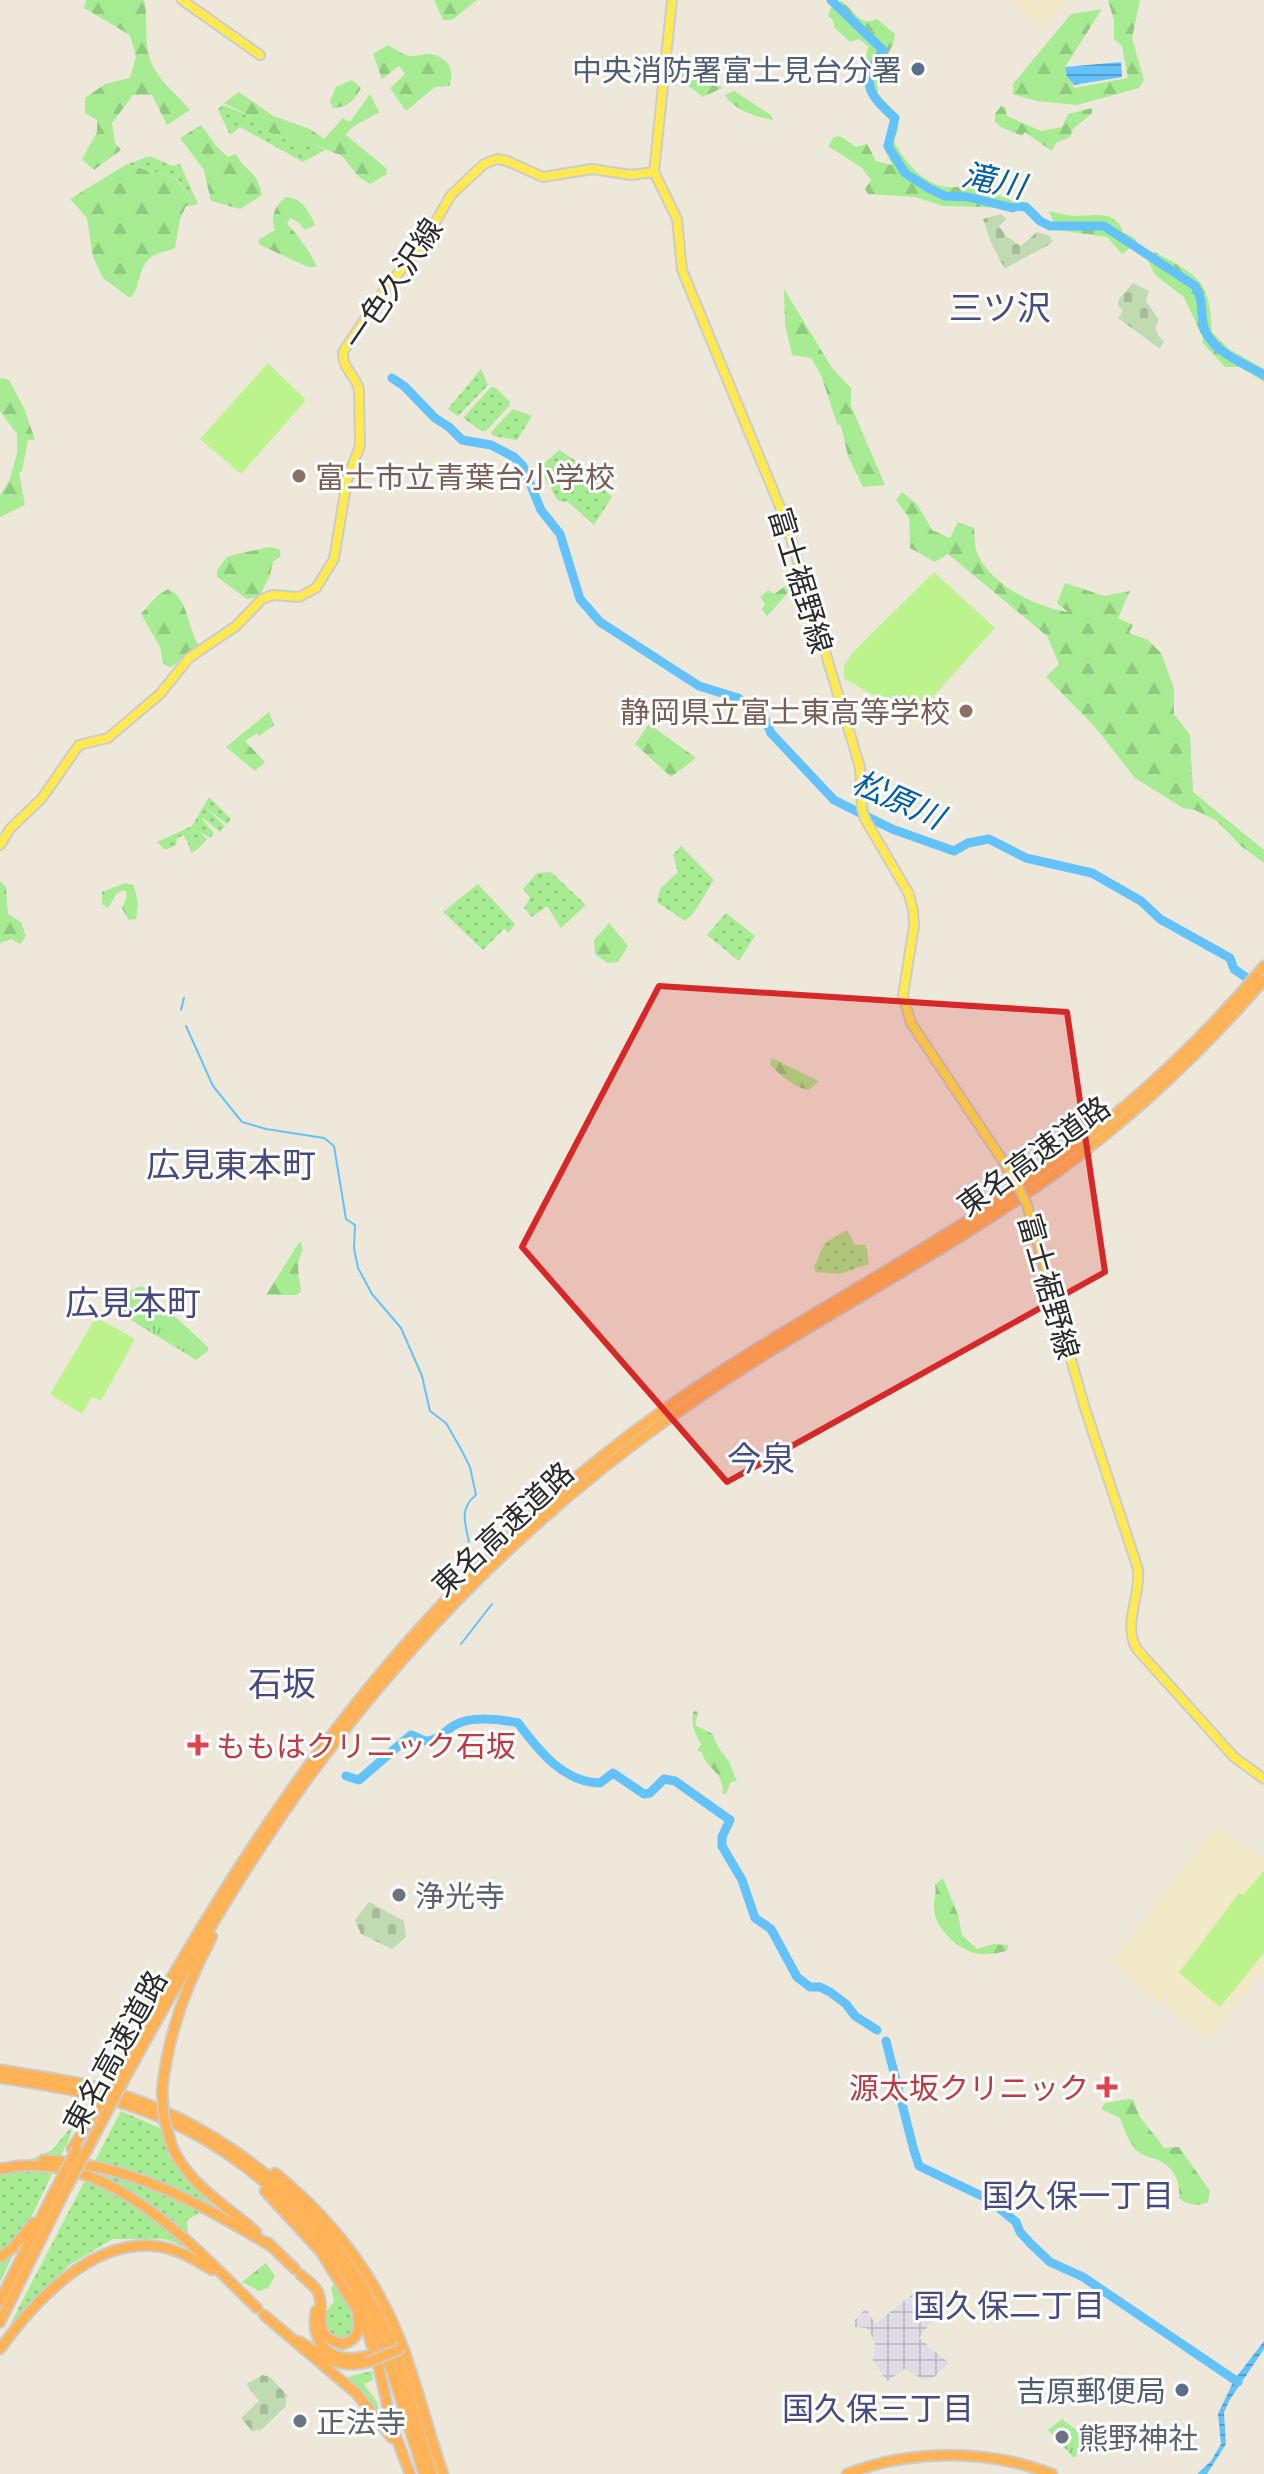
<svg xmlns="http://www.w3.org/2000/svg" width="1264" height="2474" font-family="'Exo 2','Noto Sans JP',sans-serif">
<defs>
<pattern id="industrial-grid" width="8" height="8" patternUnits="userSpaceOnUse" patternTransform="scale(2)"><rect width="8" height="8" fill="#e0dde6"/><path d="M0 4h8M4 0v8" fill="none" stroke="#c0bec5"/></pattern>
<pattern id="grass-dots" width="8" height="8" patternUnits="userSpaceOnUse" patternTransform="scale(2)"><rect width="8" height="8" fill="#a7eb92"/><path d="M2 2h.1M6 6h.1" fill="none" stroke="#90ca7e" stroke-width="1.8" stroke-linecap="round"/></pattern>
<pattern id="forest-firs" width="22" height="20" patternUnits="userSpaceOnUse" patternTransform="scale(2)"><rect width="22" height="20" fill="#a7eb92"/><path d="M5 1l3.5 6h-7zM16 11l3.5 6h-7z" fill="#90ca7e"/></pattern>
<pattern id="cemetery-stones" width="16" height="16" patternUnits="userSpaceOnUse" patternTransform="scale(2)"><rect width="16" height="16" fill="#c0dab1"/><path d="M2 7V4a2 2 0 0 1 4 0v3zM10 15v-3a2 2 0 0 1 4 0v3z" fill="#a5bb98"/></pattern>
<pattern id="park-tufts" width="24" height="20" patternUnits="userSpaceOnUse" patternTransform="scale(2)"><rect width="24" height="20" fill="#a7eb92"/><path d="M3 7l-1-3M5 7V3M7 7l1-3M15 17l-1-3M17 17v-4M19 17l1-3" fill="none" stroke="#90ca7e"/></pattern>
<pattern id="water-rules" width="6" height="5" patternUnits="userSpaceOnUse" patternTransform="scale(2)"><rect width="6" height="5" fill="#64c2fb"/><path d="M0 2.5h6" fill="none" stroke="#539ecb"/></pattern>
</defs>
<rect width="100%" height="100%" fill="#eee8db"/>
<!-- industrial -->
<polygon fill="url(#industrial-grid)" points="914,2293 936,2316 919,2338 949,2363 933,2378 924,2380 905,2369 887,2381 873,2361 875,2344 872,2336 867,2328 855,2327 855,2320 866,2308 875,2324"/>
<!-- education -->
<g fill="#f2e9c9">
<polygon points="1009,0 1068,0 1046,26 1040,28"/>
<polygon points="1216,1825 1264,1861 1264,1969 1210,2039 1136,1984 1137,1981 1112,1960"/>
</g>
<!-- grass -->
<g fill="url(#grass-dots)">
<polygon points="223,105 252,117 257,127 298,144 303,139 325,150 303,162 240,127 230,135 218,109"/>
<polygon points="150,156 173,166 180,164 198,204 195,205 177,179 128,164"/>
<polygon points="481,369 488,385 458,416 448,409"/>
<polygon points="491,387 496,388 510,402 509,406 486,431 482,431 463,418"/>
<polygon points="513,409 532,416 517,440 493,436 491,432"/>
<polygon points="559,450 603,478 601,487 612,497 594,525 568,502 558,501 539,468"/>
<polygon points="209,797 231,819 227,824 207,809 225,826 220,832 203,818 202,819 214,833 210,838 199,831 207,839 198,849 191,853 188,843 183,835 177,839 176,845 165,850 157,842 192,826"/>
<path d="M681,846L714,880C704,894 698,911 685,921L657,902L660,889L678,872L673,855Z"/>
<polygon points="551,872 586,905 561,928 547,906 532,917 524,908 530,898 523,889 537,873"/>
<polygon points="478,884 515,924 509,933 504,929 483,950 443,912"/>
<polygon points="726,913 755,936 739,961 707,935"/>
<polygon points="847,1230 855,1245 866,1245 869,1264 839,1274 816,1272 814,1267 825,1243"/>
<polygon points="121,2111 160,2128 169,2157 196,2183 213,2205 187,2220 189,2248 164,2239 113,2239 69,2265 3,2338"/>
<polygon points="74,2124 68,2141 0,2282 0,2173 52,2150"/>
<path d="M334,2284C345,2300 355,2312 353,2332L343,2339C330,2337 326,2329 323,2317L334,2301L331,2289Z"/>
</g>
<!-- forest -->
<g fill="url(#forest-firs)">
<path d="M86,0H144C148,18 145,36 148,52C153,77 175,92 190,110L167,125L152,95H133L112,123L115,143L121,150L94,170L82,159L97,132V120L85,113V98L105,84L130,78L136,57L130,35L84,8Z"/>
<polygon points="434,0 477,0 452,20 443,20"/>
<polygon points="1108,0 1140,0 1132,38 1144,80 1139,88 1077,105 1037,101 1013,94 1013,84 1071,14 1102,9 1065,67 1074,88 1128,78 1122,46 1114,39 1114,20"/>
<path d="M842,1C853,11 862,27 877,19L895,34C895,49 882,58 878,72C876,78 878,87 878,94L900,117L892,122C860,90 861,90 868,46L859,39L850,42L834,27L833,20L828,16L832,6Z"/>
<path d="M388,45C395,49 403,55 411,56C418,57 424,53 430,54C448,57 456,71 449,86L435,87L406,111L390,88L405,74L399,66L382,79L373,54Z"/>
<polygon points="679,60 717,83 722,88 703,97 673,74 672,62"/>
<path d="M352,80L361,88C354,101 348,107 333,108L330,101L336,87Z"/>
<path d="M734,91L771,115L773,120C756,117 734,110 725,95Z"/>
<path d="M239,92L273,116L310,129L324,139L343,118L350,122L370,94L379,112C367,121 354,122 346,135L386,168L387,174L370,184L359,177L342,156L304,140L298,144L257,127L250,116L224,103Z"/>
<polygon points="1001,106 1006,108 1007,116 1041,131 1062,127 1068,114 1092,108 1092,113 1073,129 1070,137 1056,143 1052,151 1025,132 1022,136 1001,127 995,122 995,114"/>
<path d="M201,125L218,148L228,157L236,154C247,175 256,167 262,195L240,209L211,201L204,170L180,138Z"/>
<path d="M899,126L894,141C907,169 939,200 971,182L980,188L1013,201L1011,208L943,206L915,197L868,194L865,189L871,180L862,168L828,146L834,137L840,136L856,147L867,144L876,161L892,165L883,146L890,130Z"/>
<path d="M127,164L176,179L195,205L186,206L180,219L175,248C167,252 157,252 150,258C136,271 142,286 130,298L103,278L93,257L87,218L70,199Z"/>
<path d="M286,197C302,198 309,211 315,225L305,230L298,222L290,218L287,224C297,234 311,253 317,267H308L260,245L258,240L275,230C270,217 275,205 286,197Z"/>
<path d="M1049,211C1058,213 1068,216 1076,216C1095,216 1115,209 1123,232L1135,238L1137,243L1122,254L1107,237L1057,230Z"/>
<path d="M1155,252C1198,276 1210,279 1212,332L1229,349L1264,369V382L1240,367H1225L1202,342L1203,338L1184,297L1155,275L1149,262Z"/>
<polygon points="784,289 832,368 851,388 851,406 885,485 863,487 848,456 841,426 837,424 821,375 811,358 792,355 785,324"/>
<polygon points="3,378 9,380 25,410 35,440 28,440 22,471 19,473 25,505 0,517 0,496 10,479 17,453 17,434 0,411 0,379"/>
<path d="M902,492L917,504L932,530L950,538L958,522L974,528C975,536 974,545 977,553C992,586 1034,606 1068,612L1057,603L1065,583L1104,596L1130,591L1118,618L1133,625L1129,633L1148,640L1161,653L1174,688V714L1190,735L1193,792L1264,850V863L1241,846L1217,821L1195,810L1183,808L1135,778L1095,727L1046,677L1059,664L1047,636L948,554L935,562L910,548L909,518L896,500Z"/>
<polygon points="270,547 279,549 281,556 273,562 270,575 259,597 247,599 217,577 217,570 227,557 236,554"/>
<polygon points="791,582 795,585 767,616 762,609 765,604 760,597 768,590 774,594"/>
<path d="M168,589C188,597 188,629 199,646L170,668L163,663L160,647L141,614L157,596Z"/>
<polygon points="269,712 274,725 259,736 257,733 245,741 265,762 255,771 226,747"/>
<polygon points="649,724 696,758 671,777 635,744"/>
<polygon points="0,881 6,887 8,914 21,922 26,936 20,944 11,939 0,943"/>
<polygon points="125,883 134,885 138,904 136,919 129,920 122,908 127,896 125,890 117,893 108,908 102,904 102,892"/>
<polygon points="609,923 628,946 618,962 607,963 595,954 594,940"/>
<path d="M772,1058L819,1081L809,1090C793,1087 780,1075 770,1064Z"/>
<path d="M300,1241L303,1250C295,1263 299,1277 301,1292L296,1295H266Z"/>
<path d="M696,1711L698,1713L695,1725L713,1734C716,1746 721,1751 728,1760C732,1767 732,1773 737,1780L730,1783L726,1794H723C723,1769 706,1770 702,1752L697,1751L701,1744C695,1735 691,1723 693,1712Z"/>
<path d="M943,1878L958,1915L962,1935L977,1949L994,1944L1008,1945L1007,1951C1000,1952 990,1955 982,1954C963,1954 935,1930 934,1909C933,1900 937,1895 935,1885Z"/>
<path d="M1128,2099L1134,2100C1138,2122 1153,2130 1164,2148L1179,2147L1210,2191L1208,2202C1199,2207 1186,2205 1179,2198C1181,2182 1174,2167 1158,2160C1152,2157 1145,2157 1140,2153C1129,2145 1125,2130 1120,2118L1101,2109L1105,2103Z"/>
<polygon points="266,2263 275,2276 268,2288 259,2291 242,2282"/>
<polygon points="372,2371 373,2380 364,2384 377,2402 380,2412 344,2378"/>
</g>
<!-- cemetery -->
<g fill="url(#cemetery-stones)">
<path d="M1001,214L1006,219L999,226L1006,236L1021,246L1037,232L1050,236L1053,242C1036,253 1022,258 1005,269L991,243L983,219Z"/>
<path d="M1133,283L1149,291L1146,301L1159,320C1153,329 1156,335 1164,341L1160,349L1118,318L1123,311L1118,305L1119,299Z"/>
<polygon points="369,1902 404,1921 406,1937 392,1949 361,1934 355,1920"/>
<polygon points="263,2375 270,2377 288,2396 286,2398 286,2406 260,2431 258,2429 253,2432 241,2418 259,2401 246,2384"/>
</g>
<!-- park -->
<g fill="url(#park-tufts)">
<polygon points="142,1286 208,1347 208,1351 196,1360 118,1312 128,1297 123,1293"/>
<polygon points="1062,2419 1087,2439 1074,2458 1048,2430"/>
</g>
<!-- pitch -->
<g fill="#bcf38d">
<polygon points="268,363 306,400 241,474 200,439"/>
<polygon points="934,572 995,628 932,698 909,717 844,678 844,665 854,651"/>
<polygon points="96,1317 135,1339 101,1401 92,1397 82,1414 50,1394"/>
<polygon points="1264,1871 1264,1953 1220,2007 1179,1973 1239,1893 1243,1895"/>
</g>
<!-- water -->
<g fill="url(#water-rules)">
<polygon points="1121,62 1122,77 1074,85 1067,76 1065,67"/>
<polygon points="1264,2341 1264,2349 1229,2401 1224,2413 1226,2444 1207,2474 1197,2474 1211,2461 1221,2444 1218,2414 1234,2380"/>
</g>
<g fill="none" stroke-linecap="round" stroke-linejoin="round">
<!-- stream -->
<g stroke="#64c2fb" stroke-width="2">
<polyline points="181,1010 184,998"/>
<path d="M186,1026L213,1086L242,1122L266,1129L324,1138L334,1146L346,1219L355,1225L354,1248L358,1268L372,1294L401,1328L422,1376L430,1411L446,1423L462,1451L470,1467L476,1495C459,1508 465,1523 469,1542"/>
<polyline points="461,1644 492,1604"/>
</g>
<!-- river -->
<g stroke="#64c2fb" stroke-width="9">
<path d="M831,0L883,50C879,57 872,66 870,74C865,93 883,107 895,118L888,146L905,173L928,188L945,196L968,197L1013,208L1017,206L1026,207L1040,221L1050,226H1104L1195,286C1203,299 1201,309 1203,323C1207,350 1243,363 1264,375"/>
<polyline points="392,378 404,386 435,418 449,427 462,440 491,445 514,457 523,466 541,510 560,534 580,599 600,622 699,686 738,698 757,710 765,719 771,733 834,800 892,829 954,851 968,843 989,839 1026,858 1092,873 1141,901 1160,919 1230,958 1234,969 1247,978"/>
<path d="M346,1776L359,1780L411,1735C417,1736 422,1742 428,1741C440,1740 445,1730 455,1725C470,1716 501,1719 518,1723C539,1751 563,1782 600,1783L613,1773L644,1794L650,1793L664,1779L675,1781L730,1820L722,1837V1846L742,1880L755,1918L771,1929L797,1977L810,1987H820L830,1992L846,2004L855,2016L877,2030"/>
<polyline points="886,2041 912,2143"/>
<polyline points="913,2147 919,2166 986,2198"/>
<polyline points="989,2200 1016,2222 1020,2232 1031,2244 1050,2262 1083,2277 1238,2382"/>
</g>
<!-- primary casing -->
<g stroke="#ccc" stroke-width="12">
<g id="primary">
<polyline points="182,0 260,55"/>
<polyline points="672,0 654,172 677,219 682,270 785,519 860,767 862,808 865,819 909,894 913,910 914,926 903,995 911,1023 1013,1176"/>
<path d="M0,845L10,829L42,798L79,745L108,738L160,694L189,658L236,626L262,599L273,595L299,597L316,588L334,559L347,480L360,446L359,389C355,375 342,368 343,352L387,286L421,247L451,195L484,164L497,159L507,161L543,177L592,169L631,175L654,172"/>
<path d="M1027,1205L1084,1405L1138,1569C1141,1596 1123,1622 1136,1648L1234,1757L1264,1779"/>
</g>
</g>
<!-- highway casing -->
<g stroke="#ccc" stroke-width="13">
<g id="highway">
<path d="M0,2070C32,2075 65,2079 96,2087C226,2122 333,2212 388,2335C407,2380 417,2428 432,2474"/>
<path d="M117,2075C259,1812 418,1584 665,1409C776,1331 898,1269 1010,1193C1105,1129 1191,1054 1264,966"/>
<path d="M0,2078C48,2085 96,2093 142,2110C237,2145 324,2222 368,2313C393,2364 406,2421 424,2474"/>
<path d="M124,2080C182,1974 242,1868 314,1770C413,1636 532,1516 668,1419C793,1329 932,1262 1057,1172C1134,1116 1202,1052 1264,980"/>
<path d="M162,2092C167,2037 186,1985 212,1937"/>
<path d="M172,2147C190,2186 225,2204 256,2232"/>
<polyline points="72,2149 98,2108"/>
<polyline points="86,2152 108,2110"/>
<path d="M43,2160C132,2164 196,2202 271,2246"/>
<path d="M0,2169C106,2146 189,2243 257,2308"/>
<path d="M275,2173C332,2219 376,2276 402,2345C418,2387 428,2431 443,2474"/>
<polyline points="265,2191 321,2252 364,2321 378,2364 392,2426 410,2474"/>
<polyline points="267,2242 295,2269"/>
<polyline points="0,2257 13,2248 33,2223"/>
<path d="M301,2275C307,2281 317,2287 319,2295C325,2316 311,2338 343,2344C357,2340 361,2330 358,2316"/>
<polyline points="0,2301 55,2190"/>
<path d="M316,2311C309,2346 334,2365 367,2356"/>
<polyline points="264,2315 356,2393 392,2438"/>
<polyline points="0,2322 63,2195"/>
<path d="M298,2341C323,2355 339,2371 368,2362"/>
<path d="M0,2349C34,2302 91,2239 155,2246C176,2248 194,2259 212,2270"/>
<path d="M847,2474C911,2449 988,2449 1052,2474"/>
</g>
</g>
<!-- primary -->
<use href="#primary" stroke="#ffe950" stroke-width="8"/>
<!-- highway -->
<use href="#highway" stroke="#ffb256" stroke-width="9"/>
<!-- primary-bridge casing -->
<g stroke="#ccc" stroke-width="12" stroke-linecap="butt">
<polyline id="primary-bridge" points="1013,1176 1027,1205"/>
</g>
<!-- highway-bridge casing -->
<g stroke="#ccc" stroke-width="13" stroke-linecap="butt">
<g id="highway-bridge">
<polyline points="162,2092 164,2118 172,2147"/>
<polyline points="98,2108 117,2075"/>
<polyline points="108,2110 124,2080"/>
<polyline points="55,2190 77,2149"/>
<polyline points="63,2195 86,2152"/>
<polyline points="368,2362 398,2350 402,2346"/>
</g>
</g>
<!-- primary-bridge -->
<use href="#primary-bridge" stroke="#ffe950" stroke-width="8"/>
<!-- highway-bridge -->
<use href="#highway-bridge" stroke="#ffb256" stroke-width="9"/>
</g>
<!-- marked area -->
<path fill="#d62828" fill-opacity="0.2" stroke="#d62828" stroke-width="6" stroke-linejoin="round" d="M659,986L1067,1012L1105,1272L727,1482L522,1247Z"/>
<!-- markers -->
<g fill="#5c6f8a" stroke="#fff" stroke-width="3">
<circle cx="918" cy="69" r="8"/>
<circle cx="1182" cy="2390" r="8"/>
</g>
<g fill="#8d6e63" stroke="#fff" stroke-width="3">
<circle cx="299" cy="476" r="8"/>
<circle cx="966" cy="711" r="8"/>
</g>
<g fill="#e0444e" stroke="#fff" stroke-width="3">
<path d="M194 1733h8v8h8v8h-8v8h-8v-8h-8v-8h8z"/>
<path d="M1103 2075h8v8h8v8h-8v8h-8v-8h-8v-8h8z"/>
</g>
<g fill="#6b7280" stroke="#fff" stroke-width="3">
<circle cx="399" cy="1895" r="8"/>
<circle cx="300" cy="2421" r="8"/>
<circle cx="1062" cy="2437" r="8"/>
</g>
<g text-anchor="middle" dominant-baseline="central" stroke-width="6" stroke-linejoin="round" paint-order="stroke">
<!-- service labels -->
<g font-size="30" fill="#4e5e75" stroke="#fff" text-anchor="end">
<text x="902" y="69">中央消防署富士見台分署</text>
<text x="1166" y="2390">吉原郵便局</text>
</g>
<!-- street labels -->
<g font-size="30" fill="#2b2b2b" stroke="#fff">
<text transform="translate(392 283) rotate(-56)">一色久沢線</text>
<text transform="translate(802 580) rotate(73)">富士裾野線</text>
<text transform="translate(1033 1155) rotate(-36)">東名高速道路</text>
<text transform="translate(1050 1286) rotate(74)">富士裾野線</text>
<text transform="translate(502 1528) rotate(-43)">東名高速道路</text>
<text transform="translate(114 2051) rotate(-61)">東名高速道路</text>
</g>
<!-- education labels -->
<g font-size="30" fill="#785e54" stroke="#fff" text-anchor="start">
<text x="315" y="476">富士市立青葉台小学校</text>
<text x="950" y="711" text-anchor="end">静岡県立富士東高等学校</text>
</g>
<!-- health labels -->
<g font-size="30" fill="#be3a42" stroke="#fff" text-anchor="start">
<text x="216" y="1745">ももはクリニック石坂</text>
<text x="1089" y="2087" text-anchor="end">源太坂クリニック</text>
</g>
<!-- worship labels -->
<g font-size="30" fill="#5b616d" stroke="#fff" text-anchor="start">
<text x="415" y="1895">浄光寺</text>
<text x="316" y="2421">正法寺</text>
<text x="1078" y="2437">熊野神社</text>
</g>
<!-- water labels -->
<g font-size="32" font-style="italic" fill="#005daa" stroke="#fff">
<text transform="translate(994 179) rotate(12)">滝川</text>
<text transform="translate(899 798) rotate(24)">松原川</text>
</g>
<!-- neighbourhood labels -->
<g font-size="32" fill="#464a81" stroke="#fff">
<text x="1078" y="2194">国久保一丁目</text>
<text x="1009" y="2304">国久保二丁目</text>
<text x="878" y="2407">国久保三丁目</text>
</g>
<!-- quarter labels -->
<g font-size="34" fill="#464a81" stroke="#fff">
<text x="1000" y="306">三ツ沢</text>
<text x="231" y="1163">広見東本町</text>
<text x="133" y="1301">広見本町</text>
<text x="761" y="1457">今泉</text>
<text x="282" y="1682">石坂</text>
</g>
</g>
</svg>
